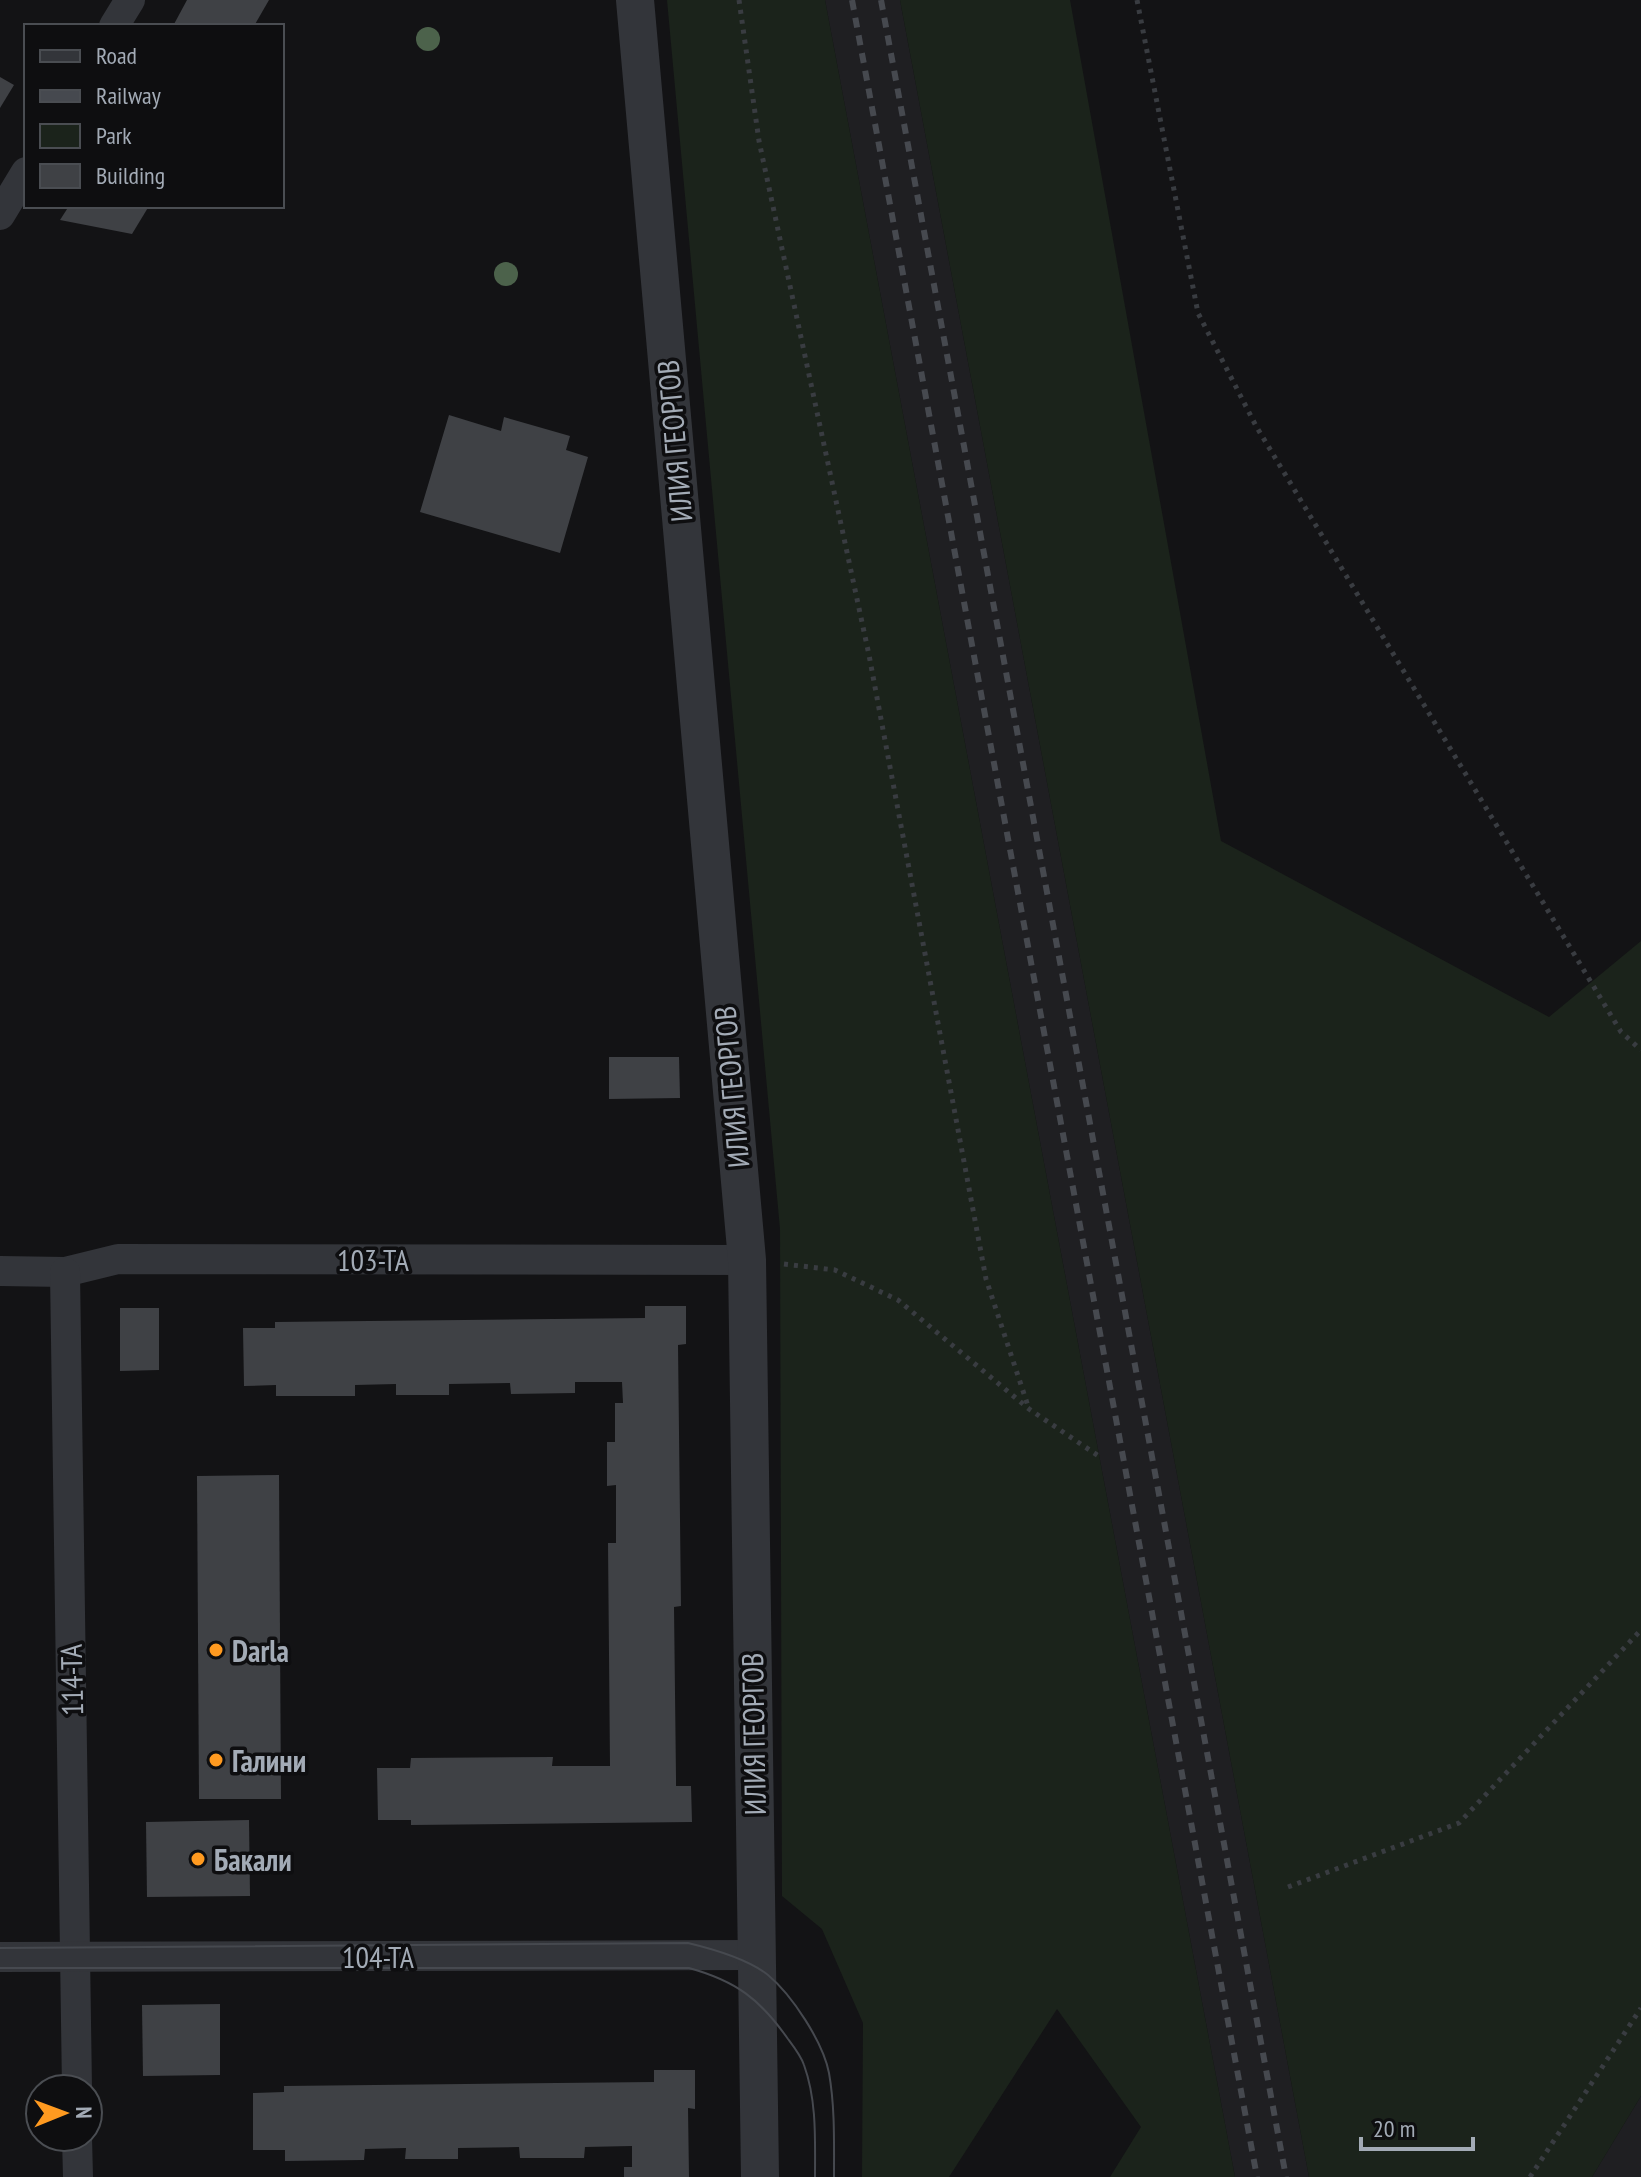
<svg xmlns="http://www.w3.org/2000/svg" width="1641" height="2177" font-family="'PT Sans Narrow',sans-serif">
<rect width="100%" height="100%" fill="#131315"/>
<!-- built -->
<g fill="#1f1f22">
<polygon points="825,0 900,0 1309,2177 1235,2177"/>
<polygon points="1641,2096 1641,2177 1592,2177"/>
</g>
<!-- green -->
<g fill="#1b231b">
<polygon points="667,0 825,0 1235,2177 1110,2177 1141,2127 1057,2009 949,2177 862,2177 863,2023 822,1929 782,1896 780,1229"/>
<polygon points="900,0 1070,0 1221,841 1549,1017 1641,941 1641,2096 1592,2177 1309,2177"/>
</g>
<!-- building -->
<g fill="#3f4145">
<polygon points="187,0 269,0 254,26 173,26"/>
<polygon points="0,77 14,85 0,108"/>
<polygon points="69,206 149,206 132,234 60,220"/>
<polygon points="449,415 501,431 504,417 570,436 566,450 588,457 560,553 420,512"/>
<polygon points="609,1057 679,1057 680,1098 609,1099"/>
<polygon points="645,1306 686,1306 686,1344 678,1345 681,1606 674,1607 676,1778 676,1786 691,1786 692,1822 411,1825 411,1820 378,1820 377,1768 410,1768 411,1758 553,1757 552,1766 610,1766 608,1543 616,1543 616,1485 607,1486 607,1442 615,1442 615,1403 623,1403 622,1382 575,1382 575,1393 511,1394 510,1383 449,1384 449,1395 396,1395 396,1384 355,1385 355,1396 276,1396 276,1385 244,1386 243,1328 275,1328 275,1322 645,1318"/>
<polygon points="120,1308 159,1308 159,1370 120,1371"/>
<polygon points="279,1475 281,1799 199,1799 197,1476"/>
<polygon points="249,1820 250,1896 147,1897 146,1822"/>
<polygon points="220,2004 220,2075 143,2076 142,2005"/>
<polygon points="654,2070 695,2070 695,2109 688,2108 689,2177 624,2177 624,2167 632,2167 632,2146 585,2147 584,2158 520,2158 519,2147 458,2148 458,2159 405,2159 406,2148 365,2149 364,2160 285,2161 285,2150 253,2150 253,2093 284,2092 284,2086 654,2082"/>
</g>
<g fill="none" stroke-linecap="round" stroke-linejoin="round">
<!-- path -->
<g stroke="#393c41" stroke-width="5" stroke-dasharray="4 6" stroke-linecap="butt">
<polyline points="739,0 759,141 869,655 986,1279 1029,1409"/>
<polyline points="1137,0 1198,313 1256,426 1621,1032 1641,1050"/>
<polyline points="784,1264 835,1270 898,1300 1029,1409 1100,1457"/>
<polyline points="1288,1887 1459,1823 1641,1630"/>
<polyline points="1530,2177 1641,2008"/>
</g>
<!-- minor -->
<g stroke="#33353a" stroke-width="30">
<polyline points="114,26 130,0"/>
<polyline points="0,215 26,172"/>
<polyline points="0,1271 65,1272 118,1259 747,1260"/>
<polyline points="65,1272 77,2089"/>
<polyline points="0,1957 756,1955"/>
<polyline points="77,2137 78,2177"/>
</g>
<!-- tertiary -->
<polyline stroke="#33353a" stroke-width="38" points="635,0 747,1260 760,2177"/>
<!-- tram -->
<g stroke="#46494f" stroke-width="2">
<path d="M0,1948L688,1943C713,1949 748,1959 768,1975C792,1995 823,2042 829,2073C835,2107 834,2142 834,2177"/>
<path d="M0,1968H689C736,1981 760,1999 788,2039C794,2047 801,2056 804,2065C817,2101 815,2140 815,2177"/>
</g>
<!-- rail -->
<g stroke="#46494f" stroke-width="6" stroke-dasharray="10 8" stroke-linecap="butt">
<polyline points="852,0 1257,2177"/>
<polyline points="881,0 1286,2177"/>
</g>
</g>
<!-- trees -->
<g fill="#4c624b">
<circle cx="428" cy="39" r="12"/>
<circle cx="506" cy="274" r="12"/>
</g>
<!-- markers -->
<g fill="#ff9a20" stroke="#0e0e10" stroke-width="3">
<circle cx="216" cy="1650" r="8"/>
<circle cx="216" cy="1760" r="8"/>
<circle cx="198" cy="1859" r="8"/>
</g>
<g text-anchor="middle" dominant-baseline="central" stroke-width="7" stroke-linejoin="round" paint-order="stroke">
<!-- street labels -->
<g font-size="30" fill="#a3abb6" stroke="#0e0e10">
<text transform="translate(674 441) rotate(-95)">ИЛИЯ ГЕОРГОВ</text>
<text transform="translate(731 1087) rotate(-95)">ИЛИЯ ГЕОРГОВ</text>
<text x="373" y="1259">103-ТА</text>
<text transform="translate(71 1680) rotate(-91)">114-ТА</text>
<text transform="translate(753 1734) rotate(-91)">ИЛИЯ ГЕОРГОВ</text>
<text x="378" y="1956">104-ТА</text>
</g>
<!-- poi labels -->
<g font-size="30" font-weight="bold" fill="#a3abb6" stroke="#0e0e10" text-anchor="start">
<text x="232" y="1650">Darla</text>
<text x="232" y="1760">Галини</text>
<text x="214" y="1859">Бакали</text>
</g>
</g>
<!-- legend -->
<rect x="24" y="24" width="260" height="184" fill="#0e0e10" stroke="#4a4d52" stroke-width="2"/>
<rect x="40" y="50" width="40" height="12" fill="#33353a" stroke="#4a4d52" stroke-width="2"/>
<text x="96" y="64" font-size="24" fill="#a3abb6">Road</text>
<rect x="40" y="90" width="40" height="12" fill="#46494f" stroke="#4a4d52" stroke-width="2"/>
<text x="96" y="104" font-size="24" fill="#a3abb6">Railway</text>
<rect x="40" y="124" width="40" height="24" fill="#1b231b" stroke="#4a4d52" stroke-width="2"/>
<text x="96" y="144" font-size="24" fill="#a3abb6">Park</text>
<rect x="40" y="164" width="40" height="24" fill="#3f4145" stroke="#4a4d52" stroke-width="2"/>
<text x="96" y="184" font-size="24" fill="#a3abb6">Building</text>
<!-- north arrow -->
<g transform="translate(64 2113) rotate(89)"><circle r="38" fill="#0e0e10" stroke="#4a4d52" stroke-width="2"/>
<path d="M0-6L14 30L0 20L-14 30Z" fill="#ff9a20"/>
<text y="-12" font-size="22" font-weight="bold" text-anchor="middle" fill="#a3abb6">N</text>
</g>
<!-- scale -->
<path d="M1361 2137v12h112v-12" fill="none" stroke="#a3abb6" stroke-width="4"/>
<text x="1373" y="2137" font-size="24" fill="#a3abb6" stroke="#0e0e10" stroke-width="6" paint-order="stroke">20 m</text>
</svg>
